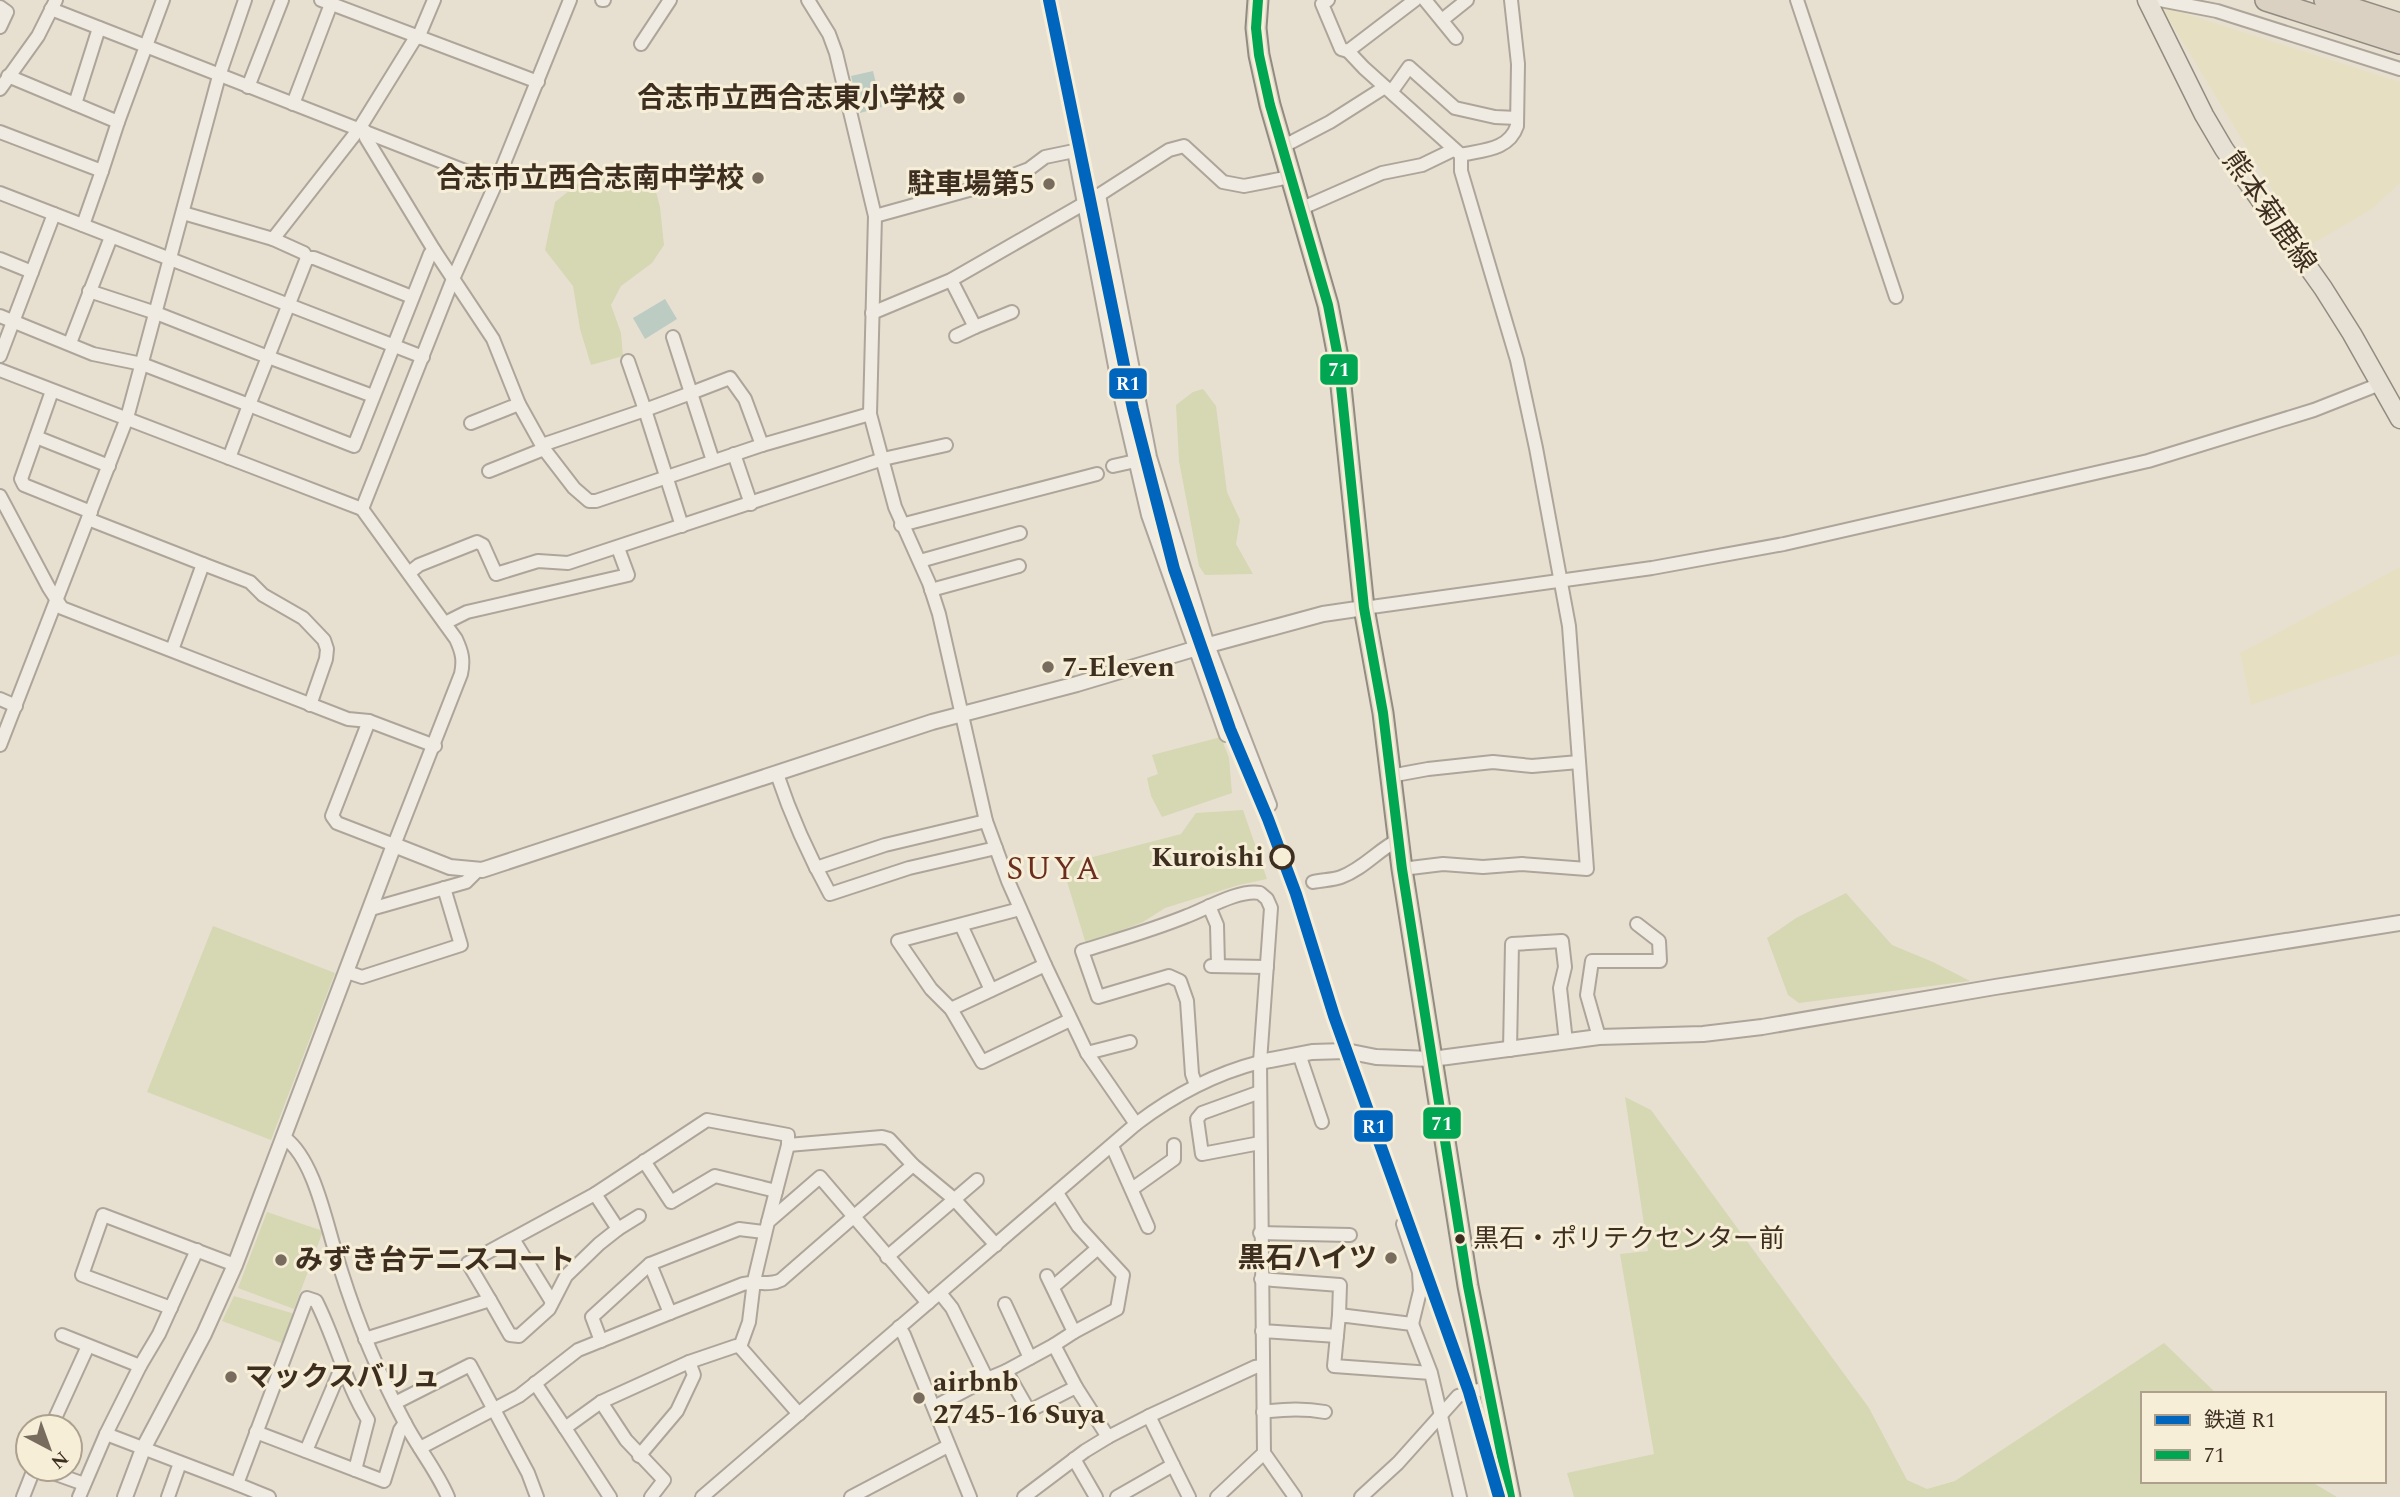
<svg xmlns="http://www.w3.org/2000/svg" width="2400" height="1497" font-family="Spectral,'Noto Sans JP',serif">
<rect width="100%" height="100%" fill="#e7e0d1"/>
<!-- farmland -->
<g fill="#e6dfc2">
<polygon points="2161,6 2400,82 2400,183 2372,209 2307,247"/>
<polygon points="2400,567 2400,654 2251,705 2240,653"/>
</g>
<!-- green -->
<g fill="#d6d7b3">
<polygon points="626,168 651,173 660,207 664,245 652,263 621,286 611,305 621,333 623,356 591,365 580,329 573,286 545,250 555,202 584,179"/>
<polygon points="1203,389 1216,406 1227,492 1240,520 1236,544 1253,574 1205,575 1199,566 1179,461 1176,405 1193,392"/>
<polygon points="1221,737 1229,758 1232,793 1162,817 1151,796 1147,778 1158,774 1152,755"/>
<polygon points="1243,810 1267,879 1239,885 1165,908 1143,922 1086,944 1062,865 1181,834 1196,813"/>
<polygon points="1846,893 1892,945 1933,962 1970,981 1799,1003 1788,995 1767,938 1796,918"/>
<polygon points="213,926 335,973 271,1140 147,1092"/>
<polygon points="1625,1097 1651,1110 1869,1408 1907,1480 1927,1489 1955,1481 2164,1343 2217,1394 2143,1394 2143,1481 2310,1481 2337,1497 1574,1497 1567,1473 1654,1454 1620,1254 1648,1251"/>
<polygon points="267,1212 323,1231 294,1309 238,1288"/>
<polygon points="234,1296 295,1314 284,1344 222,1321"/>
</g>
<!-- water -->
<g fill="#bcccc2">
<polygon points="873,71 882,107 860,113 851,76"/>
<polygon points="665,299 677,319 645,339 633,318"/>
</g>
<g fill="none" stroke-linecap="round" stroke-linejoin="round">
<!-- minor casing -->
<g stroke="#ada599" stroke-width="16">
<g id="minor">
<polyline points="321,0 538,82"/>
<polyline points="602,0 604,0"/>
<polyline points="808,0 829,34 836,53 875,216 870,414 895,507 929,583 939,614 986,821 1008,881 1045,965 1087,1053 1136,1124"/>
<polyline points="1328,0 1322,4 1341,49 1348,51"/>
<polyline points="1425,0 1456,38"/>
<polyline points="1797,0 1896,297"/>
<polyline points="2160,0 2217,11 2400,69"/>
<polyline points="0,7 7,12 0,27"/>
<polyline points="51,9 496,183"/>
<polyline points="1442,20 1467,0"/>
<polyline points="99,28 75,104 118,122 163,0"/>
<polyline points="418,38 434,0"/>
<polyline points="641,44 670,0"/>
<polyline points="8,76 75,104"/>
<polyline points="248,87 282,0"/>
<polyline points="0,89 38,36 56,0"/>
<polyline points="1392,91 1409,67 1455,108 1495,117 1517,118"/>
<polyline points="293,104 331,4"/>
<polyline points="365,131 366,138 434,250 493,339 519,404 544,449 574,488 589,501 596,501 762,445 870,414"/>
<polyline points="0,132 102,171 118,122"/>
<polyline points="1282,147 1330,122 1385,87"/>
<path d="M1461,155C1483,150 1509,150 1517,126L1518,64L1511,0"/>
<polyline points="0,193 423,357"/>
<polyline points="1099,195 1150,457 1208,645 1270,805"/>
<polyline points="1300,209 1382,173 1422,165 1453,150"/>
<polyline points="183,213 273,239 359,129 416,37"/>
<polyline points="875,216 987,185 1029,169 1045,157 1074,151 1122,403 1148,515 1226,735"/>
<polyline points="83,225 102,171"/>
<polyline points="273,239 304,253 307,258 268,357 373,396"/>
<polyline points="307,258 314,258 412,297"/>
<polyline points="0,259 32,272"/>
<polyline points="951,280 975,327 1012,312"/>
<polyline points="89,291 156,313 268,357 249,405 354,446 430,254 434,250"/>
<polyline points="872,313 951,280 1099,195 1169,150 1184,146 1223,182 1244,186 1290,177"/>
<polyline points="0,316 93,354 142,364 249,405 229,458"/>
<polyline points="956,336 975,327"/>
<polyline points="673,337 691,393 730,378 745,399 762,445"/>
<polyline points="70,343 111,237"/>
<polyline points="0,356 54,214"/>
<polyline points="628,361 645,410 691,393 713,461"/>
<path d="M0,370L362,509L456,639C462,652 464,660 461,674L394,845L337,823L332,816L369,721"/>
<polyline points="52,391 21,479 24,485 91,512"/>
<polyline points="471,423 519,404"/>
<polyline points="36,437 109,466"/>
<polyline points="542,445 645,410 682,526"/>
<polyline points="734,454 751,504"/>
<polyline points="1113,466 1140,460"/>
<polyline points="489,471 544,449"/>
<polyline points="0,496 49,588 62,608 348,719 369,721 435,746"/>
<polyline points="362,509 453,279 496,183 570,0"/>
<polyline points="88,519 203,564 172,650"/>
<polyline points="901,525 1097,474"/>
<polyline points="920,561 1020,533"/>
<polyline points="203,564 250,582 263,595 303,618 324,640 327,649 326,659 310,705"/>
<polyline points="409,573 419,565 477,542 483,545 496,574 538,561 568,563 883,459 946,445"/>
<polyline points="931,590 1019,566"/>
<polyline points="1364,608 1652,568 1784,544 2148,461 2314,410 2380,384"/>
<polyline points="445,623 467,612 628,575 618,548"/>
<polyline points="0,699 16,706"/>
<polyline points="0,745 127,418 219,76 245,0"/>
<path d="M777,774C791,816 809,856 830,894L909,868L996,848"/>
<polyline points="1390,776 1428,769 1493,762 1532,766 1579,762"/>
<polyline points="816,868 885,845 986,821"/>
<polyline points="1402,869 1443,864 1483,867 1522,864 1587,869 1569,626 1536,448 1517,360 1461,171 1461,155 1364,68 1348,51 1415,0"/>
<path d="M1313,882C1322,880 1333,880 1341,877C1363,869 1378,850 1398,840"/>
<polyline points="1209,906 1217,925 1218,965"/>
<polyline points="371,909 466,882 478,870"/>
<polyline points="1020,909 898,941 931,989 951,1009 982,1062 1070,1020"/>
<polyline points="961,925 991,990"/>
<polyline points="1211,966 1267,967"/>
<polyline points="347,972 362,977 461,945 444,888"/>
<polyline points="951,1009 1045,965"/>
<polyline points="1599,1037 1587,995 1592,961 1660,961 1659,941 1637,924"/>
<polyline points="1510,1050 1512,944 1562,941 1565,967 1560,988 1566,1042"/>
<polyline points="1087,1053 1130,1042"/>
<polyline points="1299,1054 1322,1122"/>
<path d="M1196,1085L1192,1074L1187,1001L1180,981L1169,976L1098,997L1082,951C1117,940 1153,930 1187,916C1206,909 1239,889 1260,893L1267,899L1271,908L1260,1062L1264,1453L1217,1497"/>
<polyline points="1260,1092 1202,1113 1197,1119 1202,1154 1260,1143"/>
<path d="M285,1138C314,1160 325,1219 336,1254C353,1312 376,1369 405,1423C418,1448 437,1471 448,1497"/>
<polyline points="788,1145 882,1137 889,1139 913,1165 954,1199 996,1245"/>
<polyline points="1112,1146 1148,1227"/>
<polyline points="644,1161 671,1202 715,1176 776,1191"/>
<polyline points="1132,1189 1174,1159 1174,1145"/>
<polyline points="1057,1193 1078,1226 1098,1248"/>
<polyline points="595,1194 618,1229 639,1216"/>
<polyline points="1403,1224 1419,1272 1420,1291 1412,1324"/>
<polyline points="1260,1233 1350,1235"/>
<polyline points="513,1239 552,1302"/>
<polyline points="887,1257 977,1180"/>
<polyline points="1047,1276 1074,1332 1054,1345"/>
<polyline points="1261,1279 1340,1285 1339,1315"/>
<polyline points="1053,1287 1098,1248 1123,1275 1117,1309 1074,1332"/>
<polyline points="490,1300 468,1263 595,1194 707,1120 788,1135 788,1145 768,1222"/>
<polyline points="1005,1304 1030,1358 1006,1371"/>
<polyline points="171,1308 82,1275 103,1215 235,1265"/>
<path d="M670,1313L743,1284C756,1281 770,1286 781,1280L913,1165"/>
<polyline points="899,1327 904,1335 970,1497"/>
<polyline points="1262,1331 1337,1336"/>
<polyline points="62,1335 140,1366 159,1334 197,1250"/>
<polyline points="365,1339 490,1300 510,1335 519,1336 549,1309 566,1276 599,1244 618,1229"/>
<polyline points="601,1341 592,1317 650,1264 739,1229 764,1232"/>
<polyline points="1030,1358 1054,1345 1076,1387"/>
<polyline points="1431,1373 1334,1366 1339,1315 1412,1324 1431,1373 1460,1497"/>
<polyline points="987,1379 1006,1371 1029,1411 1076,1387 1108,1437 1085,1451 1024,1497"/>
<polyline points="535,1383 565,1428 601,1402 689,1362"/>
<polyline points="601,1402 626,1440 664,1480 651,1497"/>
<polyline points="395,1403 470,1365 528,1473 537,1497"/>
<polyline points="934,1407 987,1379 952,1308 940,1293"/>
<path d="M1263,1412C1283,1409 1304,1408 1325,1412"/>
<polyline points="799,1414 740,1347 749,1322 754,1281 768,1222 820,1177 928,1303"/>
<polyline points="1149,1416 1255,1367 1262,1366"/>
<polyline points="51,1427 88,1346"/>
<polyline points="565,1428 610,1497"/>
<polyline points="256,1432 384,1481 400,1430 405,1423"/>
<polyline points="106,1434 237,1484"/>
<polyline points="1108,1437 1149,1416 1173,1465"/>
<polyline points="420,1448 519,1396 578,1350 670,1313 650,1264"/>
<polyline points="306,1451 342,1366"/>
<polyline points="1264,1453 1295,1497"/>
<polyline points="639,1456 677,1411 694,1375 689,1362 736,1346 740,1347"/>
<polyline points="1074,1459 1096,1497"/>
<polyline points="42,1469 84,1484"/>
<polyline points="23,1497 34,1469"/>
<polyline points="79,1497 106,1434 140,1366"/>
<polyline points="168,1497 180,1463"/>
<path d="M269,1497L237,1484L307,1298L316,1301C336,1340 345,1383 368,1420L355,1470"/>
<path d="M702,1497L1136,1124C1174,1095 1213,1074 1260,1062"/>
<polyline points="851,1497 948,1446"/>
<polyline points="1117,1497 1173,1465 1189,1497"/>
<polyline points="1361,1497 1398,1463 1458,1396 1489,1387"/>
</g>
</g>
<!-- tertiary casing -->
<g stroke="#ada599" stroke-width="18">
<g id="tertiary">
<polyline points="1260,1062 1312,1052 1346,1051 1376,1057 1432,1059 1599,1037 1703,1034 1762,1027 1995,987 2400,923"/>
<polyline points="125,1497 143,1449 204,1334 235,1265 394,845 450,867 482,870 932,722 1077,684 1194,649 1323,614 1364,608"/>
</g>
</g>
<!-- primary casing -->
<g stroke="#928b80" stroke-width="21">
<polyline id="primary" points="2147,0 2204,115 2224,149 2323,288 2352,334 2400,419"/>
</g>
<!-- trunk casing -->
<g stroke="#928b80" stroke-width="23">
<polyline id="trunk" points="1258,0 1256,28 1259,55 1270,105 1328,305 1338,357 1364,608 1383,713 1402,869 1468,1286 1510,1497"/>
</g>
<!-- motorway casing -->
<g stroke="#928b80" stroke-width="24">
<g id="motorway">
<polyline points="2266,0 2400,43"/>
<polyline points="2325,0 2400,24"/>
</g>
</g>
<!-- minor -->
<use href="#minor" stroke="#efebe3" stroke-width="12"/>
<!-- tertiary -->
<use href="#tertiary" stroke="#efebe3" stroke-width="14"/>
<!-- primary -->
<use href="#primary" stroke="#e6e1d4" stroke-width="18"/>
<!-- trunk -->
<use href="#trunk" stroke="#e0d9cb" stroke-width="19"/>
<!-- motorway -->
<use href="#motorway" stroke="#dad1c2" stroke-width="21"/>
<!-- bus-1 casing -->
<g stroke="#f7eed8" stroke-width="16">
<polyline id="bus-1" points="1258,0 1256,28 1259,55 1270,105 1328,305 1338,357 1364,608 1383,713 1402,869 1468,1286 1510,1497"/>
</g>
<!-- bus-1 -->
<use href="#bus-1" stroke="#00a651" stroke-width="10"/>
<!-- rail-1 casing -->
<g stroke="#f7eed8" stroke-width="18">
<polyline id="rail-1" points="1049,0 1133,409 1174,569 1230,729 1268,819 1296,894 1334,1016 1469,1392 1499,1497"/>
</g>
<!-- rail-1 -->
<use href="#rail-1" stroke="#0065bd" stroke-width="12"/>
</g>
<!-- markers -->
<g fill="#786c5e" stroke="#f7eed8" stroke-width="2.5">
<circle cx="959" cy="98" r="7"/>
<circle cx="758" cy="178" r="7"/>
<circle cx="1049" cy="184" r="7"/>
<circle cx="1048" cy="667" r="7"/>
<circle cx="1391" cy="1258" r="7"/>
<circle cx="281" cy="1260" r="7"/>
<circle cx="231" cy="1377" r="7"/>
<circle cx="919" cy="1398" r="7"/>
</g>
<circle fill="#f7eed8" stroke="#3d2e20" stroke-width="3.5" cx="1282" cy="857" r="11"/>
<circle fill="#3d2e20" stroke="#f7eed8" stroke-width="2.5" cx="1460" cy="1239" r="6"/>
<g text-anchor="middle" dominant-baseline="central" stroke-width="6" stroke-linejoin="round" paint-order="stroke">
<!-- bus labels -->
<g font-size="26" fill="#3d2e20" stroke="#f7eed8" text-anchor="start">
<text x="1473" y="1239">黒石・ポリテクセンター前</text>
</g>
<!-- poi labels -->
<g font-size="28" font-weight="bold" fill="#3d2e20" stroke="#f7eed8" text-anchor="end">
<text x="945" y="98">合志市立西合志東小学校</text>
<text x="744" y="178">合志市立西合志南中学校</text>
<text x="1035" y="184">駐車場第5</text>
<text x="1062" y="667" text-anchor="start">7-Eleven</text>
<text x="1377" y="1258">黒石ハイツ</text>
<text x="295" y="1260" text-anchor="start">みずき台テニスコート</text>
<text x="245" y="1377" text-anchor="start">マックスバリュ</text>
<text x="933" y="1382" text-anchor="start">airbnb<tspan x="933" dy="32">2745-16 Suya</tspan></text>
</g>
<!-- street labels -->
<g font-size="28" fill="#3d2e20" stroke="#f7eed8">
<text transform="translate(2269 212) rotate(55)">熊本菊鹿線</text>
</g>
<!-- stop labels -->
<g font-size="28" font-weight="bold" fill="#3d2e20" stroke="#f7eed8" text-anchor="end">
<text x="1264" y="857">Kuroishi</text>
</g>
<!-- quarter labels -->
<g font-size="32" letter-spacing="2" fill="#6b2e1e" stroke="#f7eed8">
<text x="1054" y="869">SUYA</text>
</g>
</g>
<g stroke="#f7eed8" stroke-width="2.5">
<rect x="1319" y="353" width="40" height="33" rx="7" fill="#00a651"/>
<rect x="1108" y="367" width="40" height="33" rx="7" fill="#0065bd"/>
<rect x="1422" y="1106" width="40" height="34" rx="7" fill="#00a651"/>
<rect x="1353" y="1109" width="41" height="34" rx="7" fill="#0065bd"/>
</g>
<g font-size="19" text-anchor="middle" font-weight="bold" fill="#fff">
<text x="1339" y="376">71</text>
<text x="1128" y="390">R1</text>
<text x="1442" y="1130">71</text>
<text x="1374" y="1133">R1</text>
</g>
<!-- legend -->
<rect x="2141" y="1392" width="245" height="91" fill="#f7eed8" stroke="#ada18e" stroke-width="2"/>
<rect x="2155" y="1415" width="35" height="10" fill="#0065bd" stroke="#ada18e" stroke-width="2"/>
<text x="2204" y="1427" font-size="21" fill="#3d2e20">鉄道 R1</text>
<rect x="2155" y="1450" width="35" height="10" fill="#00a651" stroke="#ada18e" stroke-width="2"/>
<text x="2204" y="1462" font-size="21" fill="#3d2e20">71</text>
<!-- north arrow -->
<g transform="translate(49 1448) rotate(139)"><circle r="33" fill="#f7eed8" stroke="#ada18e" stroke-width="2"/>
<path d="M0-5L12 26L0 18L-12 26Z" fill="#786c5e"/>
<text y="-10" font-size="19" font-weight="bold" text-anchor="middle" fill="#3d2e20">N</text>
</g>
</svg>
